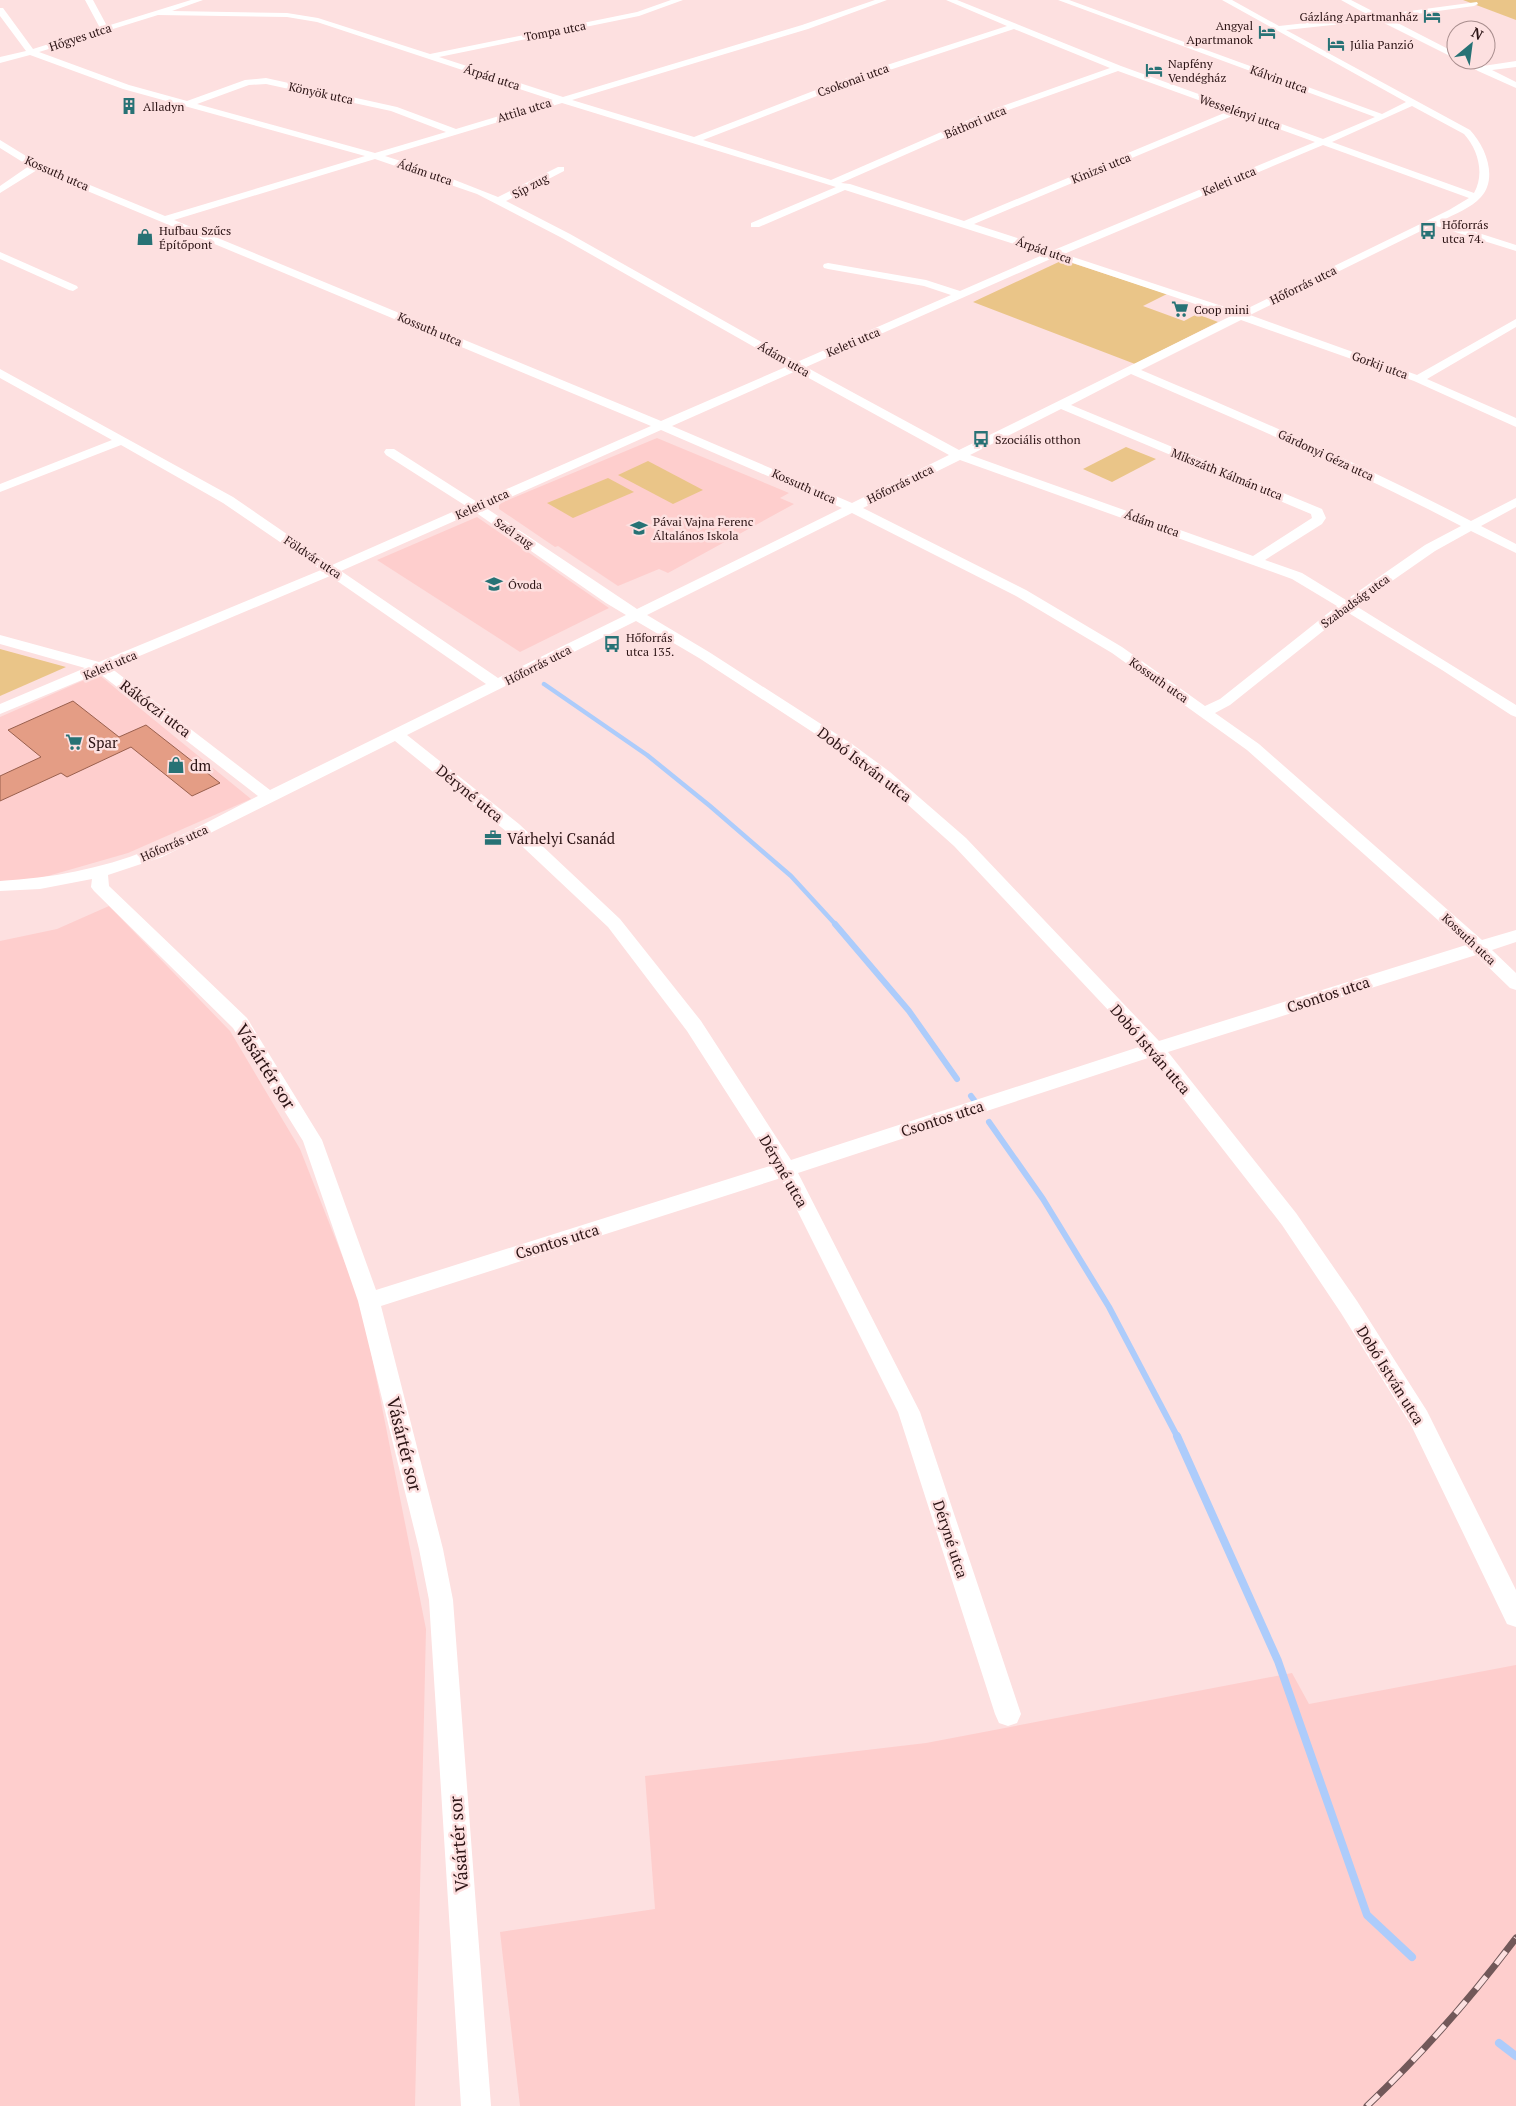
<svg xmlns="http://www.w3.org/2000/svg" width="1516" height="2106" font-family="'PT Serif',serif">
<rect width="100%" height="100%" fill="#fde0e0"/>
<!-- built -->
<g fill="#fececd">
<polygon points="657,438 789,493 780,498 794,504 668,573 659,569 618,586 558,546 555,547 499,509 499,505 503,502"/>
<polygon points="477,517 609,608 520,652 377,560"/>
<polygon points="98,674 251,799 128,853 34,880 0,881 0,717"/>
<polygon points="109,906 230,1031 300,1149 362,1306 426,1629 415,2106 0,2106 0,941 57,929"/>
<polygon points="1516,1665 1516,2106 520,2106 500,1932 655,1909 645,1776 926,1743 1292,1673 1309,1704"/>
</g>
<!-- green -->
<g fill="#eac588">
<polygon points="1463,0 1516,0 1516,20"/>
<polygon points="1063,260 1167,294 1143,306 1184,321 1197,314 1218,322 1135,364 973,302"/>
<polygon points="1126,447 1156,459 1112,482 1083,469"/>
<polygon points="648,461 703,490 673,504 618,475"/>
<polygon points="608,478 634,492 573,518 547,503"/>
<polygon points="0,649 66,667 0,696"/>
</g>
<g fill="none" stroke-linecap="round" stroke-linejoin="round">
<!-- stream-far2 -->
<polyline stroke="#adccfb" stroke-width="4.5" points="544,684 647,755 710,806 791,876 836,925"/>
<!-- stream-far1 -->
<g stroke="#adccfb" stroke-width="6">
<polyline points="835,924 909,1011 957,1079"/>
<polyline points="971,1096 977,1104"/>
<polyline points="989,1122 1043,1199 1109,1307 1178,1438"/>
</g>
<!-- stream -->
<g stroke="#adccfb" stroke-width="8">
<polyline points="1177,1436 1278,1661 1367,1915 1412,1957"/>
<polyline points="1499,2043 1516,2056"/>
</g>
</g>
<!-- building -->
<polygon fill="#e49d85" stroke="#99604e" points="73,701 119,737 146,725 220,783 192,796 131,747 67,777 61,773 0,801 0,776 41,757 8,730"/>
<g fill="none" stroke-linecap="round" stroke-linejoin="round">
<!-- minor -->
<g fill="#fff" fill-rule="evenodd">
<path d="M85,0H93L107,26L191,0H203L172,11L287,13L318,18L430,54L637,12L671,0H683L639,16L439,57L563,97L802,25L875,0H887L808,29L572,100L694,137L847,78L1007,26L946,0H957L1121,66L1323,139L1375,117L1058,0H1069L1382,114L1406,102L1222,0H1232L1279,26L1370,16L1341,0H1351L1380,15L1477,2L1478,4L1474,6L1388,18L1456,53V59L1378,20L1286,30L1470,130C1486,147 1498,178 1481,197C1471,208 1455,214 1441,221L1516,245V251L1433,225L1250,315L1417,375L1516,319V327L1427,379L1516,418V427L1414,381L1241,320L1141,370C1253,417 1363,465 1471,521L1516,498V507L1481,526L1516,544V553L1471,531L1435,551L1356,606L1516,705V717L1511,715L1442,670L1347,612L1230,705L1215,713L1259,744L1482,940L1516,930V942L1492,950L1516,973V990L1510,988L1476,955L1168,1052L1296,1213L1357,1301L1427,1411L1516,1590V1627L1507,1624L1411,1425L1341,1313L1282,1225L1151,1057L798,1173L920,1412L1021,1714L1017,1723L1008,1726L999,1723L995,1714L898,1412L781,1178L381,1306L443,1549L453,1600L491,2106H461L429,1600L419,1549L358,1301L303,1141L233,1028L94,891L91,887L92,879L40,889L0,891V881C51,878 101,869 148,850C186,835 222,814 258,796L99,673L0,714V704L85,668L0,644V635L99,662L321,570L223,503L121,445L0,492V484L112,440L0,378V369L233,497L332,565L466,506L386,455L384,452L386,449H394L477,502L651,426L37,170L0,193V186L29,166L0,148V140L39,164L165,216L365,156L123,89L30,55L0,63V57L26,51L0,16V8H3L33,49L100,28ZM158,15L287,17L317,22L553,100L456,129L397,107L266,78L245,80L187,101L129,85L39,52ZM1014,29L1110,68L994,109L831,180L703,140L853,82ZM1118,71L1229,111L964,221L850,184L841,183L1000,113ZM266,84L391,111L446,132L375,153L197,104L249,85ZM562,103L836,187L751,223V227H759L845,190L1045,254L960,291L926,280L828,263L824,264L823,266L824,268L828,269L924,286L951,295L797,362L570,234L506,201L564,171V167H558L498,197L432,171L385,156ZM1412,106L1464,134C1478,149 1485,174 1474,193L1332,142ZM1237,114L1315,142L1054,250L974,224ZM1323,145L1469,198L1449,210L1240,312L1064,254ZM375,159L477,194L562,238L788,366L661,421L174,220ZM1055,257L1231,316L959,450L806,367ZM796,371L949,455L852,503L672,426ZM1131,374C1243,422 1354,470 1461,526L1425,545L1346,600L1302,573L1265,560L1322,524L1326,518L1322,509L1071,405ZM1061,409L1311,514L1312,518L1253,556L970,455ZM661,430L842,508L637,609L486,508ZM960,460L1292,579L1337,606L1220,699L1205,706L1122,647L1026,590L863,508ZM475,512L606,603L626,615L498,678L341,571ZM852,513L1016,596L1112,653L1247,750L1466,945L1159,1041L966,838L890,772L852,744L709,652L647,615ZM330,576L486,684L270,790L111,668ZM636,621L699,658L840,750L878,778L954,846L1142,1046L791,1160L701,1021L620,919L519,824L407,735ZM395,741L507,832L608,927L687,1031L773,1165L376,1290L322,1140L247,1018L109,886L108,875L162,857Z"/>
<polygon points="1460,60 1471,60 1483,66 1516,61 1516,67 1492,70 1516,82 1516,88 1478,71"/>
<polygon points="0,252 77,286 78,288 73,291 69,290 0,259"/>
</g>
<!-- rail casing -->
<g stroke="#725859" stroke-width="7">
<path id="rail" d="M1367,2106C1422,2054 1471,1998 1516,1938"/>
</g>
<!-- rail -->
<use href="#rail" stroke="#fde0e0" stroke-width="5" stroke-dasharray="16" stroke-linecap="butt"/>
</g>
<!-- icons -->
<defs>
<g id="hotel-bare" transform="scale(1.35)"><path d="M-6-4.5h1.5V1H6V5H4.5V3h-9V5H-6ZM-4 0a1.8 1.8 0 1 1 3.6 0ZM.5 0V-2.5h3Q6-2.5 6 0Z" fill="#277275" stroke="#fde0e0" stroke-width="2.5" paint-order="stroke"/></g>
<g id="building-bare" transform="scale(1.35)"><path d="M-4-6H4V6H1V3H-1V6H-4ZM-2.5-4.3h1.7v1.8h-1.7ZM.8-4.3h1.7v1.8H.8ZM-2.5-1h1.7V.8h-1.7ZM.8-1h1.7V.8H.8Z" fill="#277275" stroke="#fde0e0" stroke-width="2.5" paint-order="stroke"/></g>
<g id="bus-bare" transform="scale(1.35)"><path d="M-5-6H5V4H4V6H2V4H-2V6H-4V4H-5ZM-3.5-4V0h7V-4ZM-3.5 1.2v1.5H-2V1.2ZM2 1.2v1.5H3.5V1.2Z" fill="#277275" stroke="#fde0e0" stroke-width="2.5" paint-order="stroke"/></g>
<g id="shop-bare" transform="scale(1.35)"><path d="M-5-2.5h2.3a2.7 3.5 0 0 1 5.4 0H5L5.5 6h-11ZM-1.5-2.5h3a1.5 2.3 0 0 0-3 0Z" fill="#277275" stroke="#fde0e0" stroke-width="2.5" paint-order="stroke"/></g>
<g id="supermarket-bare" transform="scale(1.35)"><path d="M-6-5.5h2.5l.6 2H6L4.5 2H-2.5L-4.4-4H-6ZM-1.5 3.2a1.3 1.3 0 1 0 .1 0ZM3 3.2a1.3 1.3 0 1 0 .1 0Z" fill="#277275" stroke="#fde0e0" stroke-width="2.5" paint-order="stroke"/></g>
<g id="school-bare" transform="scale(1.35)"><path d="M0-5L7-2L0 1L-7-2ZM-4 1L0 2.5L4 1V4Q0 6-4 4Z" fill="#277275" stroke="#fde0e0" stroke-width="2.5" paint-order="stroke"/></g>
<g id="office-bare" transform="scale(1.35)"><path d="M-6-3h4V-5.5h4V-3h4V5H-6ZM-1-4.5V-3h2v-1.5ZM-6 0V1H6V0Z" fill="#277275" stroke="#fde0e0" stroke-width="2.5" paint-order="stroke"/></g>
</defs>
<g fill-rule="evenodd">
<use href="#hotel-bare" x="1432" y="16"/>
<use href="#hotel-bare" x="1267" y="32"/>
<use href="#hotel-bare" x="1336" y="44"/>
<use href="#hotel-bare" x="1154" y="70"/>
<use href="#building-bare" x="129" y="106"/>
<use href="#bus-bare" x="1428" y="231"/>
<use href="#shop-bare" x="145" y="237"/>
<use href="#supermarket-bare" x="1180" y="309"/>
<use href="#bus-bare" x="981" y="439"/>
<use href="#school-bare" x="639" y="528"/>
<use href="#school-bare" x="494" y="584"/>
<use href="#bus-bare" x="612" y="644"/>
<use href="#supermarket-bare" x="74" y="742"/>
<use href="#shop-bare" x="176" y="765"/>
<use href="#office-bare" x="493" y="838"/>
</g>
<g text-anchor="middle" dominant-baseline="central" stroke-width="5" stroke-linejoin="round" paint-order="stroke">
<!-- far-poi labels -->
<g font-size="12" fill="#2b1314" stroke="#fde0e0" text-anchor="start">
<text x="1418" y="16" text-anchor="end">Gázláng Apartmanház</text>
<text x="1253" y="25" text-anchor="end">Angyal<tspan x="1253" dy="14">Apartmanok</tspan></text>
<text x="1350" y="44">Júlia Panzió</text>
<text x="1168" y="63">Napfény<tspan x="1168" dy="14">Vendégház</tspan></text>
<text x="143" y="106">Alladyn</text>
<text x="1442" y="224">Hőforrás<tspan x="1442" dy="14">utca 74.</tspan></text>
<text x="159" y="230">Hufbau Szűcs<tspan x="159" dy="14">Építőpont</tspan></text>
<text x="1194" y="309">Coop mini</text>
<text x="995" y="439">Szociális otthon</text>
<text x="653" y="521">Pávai Vajna Ferenc<tspan x="653" dy="14">Általános Iskola</tspan></text>
<text x="508" y="584">Óvoda</text>
<text x="626" y="637">Hőforrás<tspan x="626" dy="14">utca 135.</tspan></text>
</g>
<!-- far-street labels -->
<g font-size="12" fill="#2b1314" stroke="#fde0e0">
<text transform="translate(555 31) rotate(-11)">Tompa utca</text>
<text transform="translate(80 37) rotate(-18)">Hőgyes utca</text>
<text transform="translate(492 77) rotate(18)">Árpád utca</text>
<text transform="translate(1279 79) rotate(20)">Kálvin utca</text>
<text transform="translate(853 80) rotate(-20)">Csokonai utca</text>
<text transform="translate(321 93) rotate(12)">Könyök utca</text>
<text transform="translate(524 110) rotate(-17)">Attila utca</text>
<text transform="translate(1240 112) rotate(19)">Wesselényi utca</text>
<text transform="translate(975 122) rotate(-23)">Báthori utca</text>
<text transform="translate(1101 168) rotate(-22)">Kinizsi utca</text>
<text transform="translate(425 172) rotate(19)">Ádám utca</text>
<text transform="translate(57 173) rotate(24)">Kossuth utca</text>
<text transform="translate(1229 181) rotate(-23)">Keleti utca</text>
<text transform="translate(530 186) rotate(-28)">Síp zug</text>
<text transform="translate(1044 250) rotate(19)">Árpád utca</text>
<text transform="translate(1303 285) rotate(-26)">Hőforrás utca</text>
<text transform="translate(430 329) rotate(23)">Kossuth utca</text>
<text transform="translate(853 342) rotate(-23)">Keleti utca</text>
<text transform="translate(784 359) rotate(30)">Ádám utca</text>
<text transform="translate(1380 365) rotate(20)">Gorkij utca</text>
<text transform="translate(1326 455) rotate(25)">Gárdonyi Géza utca</text>
<text transform="translate(1227 474) rotate(22)">Mikszáth Kálmán utca</text>
<text transform="translate(900 484) rotate(-26)">Hőforrás utca</text>
<text transform="translate(804 486) rotate(24)">Kossuth utca</text>
<text transform="translate(482 504) rotate(-24)">Keleti utca</text>
<text transform="translate(1152 523) rotate(20)">Ádám utca</text>
<text transform="translate(514 533) rotate(34)">Szél zug</text>
<text transform="translate(313 557) rotate(34)">Földvár utca</text>
<text transform="translate(1355 601) rotate(-36)">Szabadság utca</text>
<text transform="translate(110 665) rotate(-23)">Keleti utca</text>
<text transform="translate(538 665) rotate(-27)">Hőforrás utca</text>
<text transform="translate(1159 680) rotate(35)">Kossuth utca</text>
<text transform="translate(174 843) rotate(-24)">Hőforrás utca</text>
<text transform="translate(1469 939) rotate(43)">Kossuth utca</text>
</g>
<!-- street labels -->
<g font-size="15" fill="#2b1314" stroke="#fde0e0">
<text transform="translate(156 708) rotate(37)">Rákóczi utca</text>
<text transform="translate(865 764) rotate(37)">Dobó István utca</text>
<text transform="translate(470 793) rotate(39)">Déryné utca</text>
<text transform="translate(1328 994) rotate(-18)">Csontos utca</text>
<text transform="translate(1151 1049) rotate(49)">Dobó István utca</text>
<text transform="translate(942 1118) rotate(-18)">Csontos utca</text>
<text transform="translate(784 1171) rotate(60)">Déryné utca</text>
<text transform="translate(557 1241) rotate(-17)">Csontos utca</text>
<text transform="translate(1391 1375) rotate(58)">Dobó István utca</text>
<text transform="translate(951 1539) rotate(72)">Déryné utca</text>
</g>
<!-- poi labels -->
<g font-size="15" fill="#2b1314" stroke="#fde0e0" text-anchor="start">
<text x="88" y="742">Spar</text>
<text x="190" y="765">dm</text>
<text x="507" y="838">Várhelyi Csanád</text>
</g>
<!-- near-street labels -->
<g font-size="18" fill="#2b1314" stroke="#fde0e0">
<text transform="translate(266 1066) rotate(58)">Vásártér sor</text>
<text transform="translate(405 1444) rotate(76)">Vásártér sor</text>
<text transform="translate(458 1844) rotate(-94)">Vásártér sor</text>
</g>
</g>
<!-- north arrow -->
<g transform="translate(1471 45) rotate(29)"><circle r="24" fill="#fde0e0" stroke="#a98e8e"/>
<path d="M0-4L9 19L0 12L-9 19Z" fill="#277275"/>
<text y="-8" font-size="14" font-weight="bold" text-anchor="middle" fill="#2b1314">N</text>
</g>
</svg>
